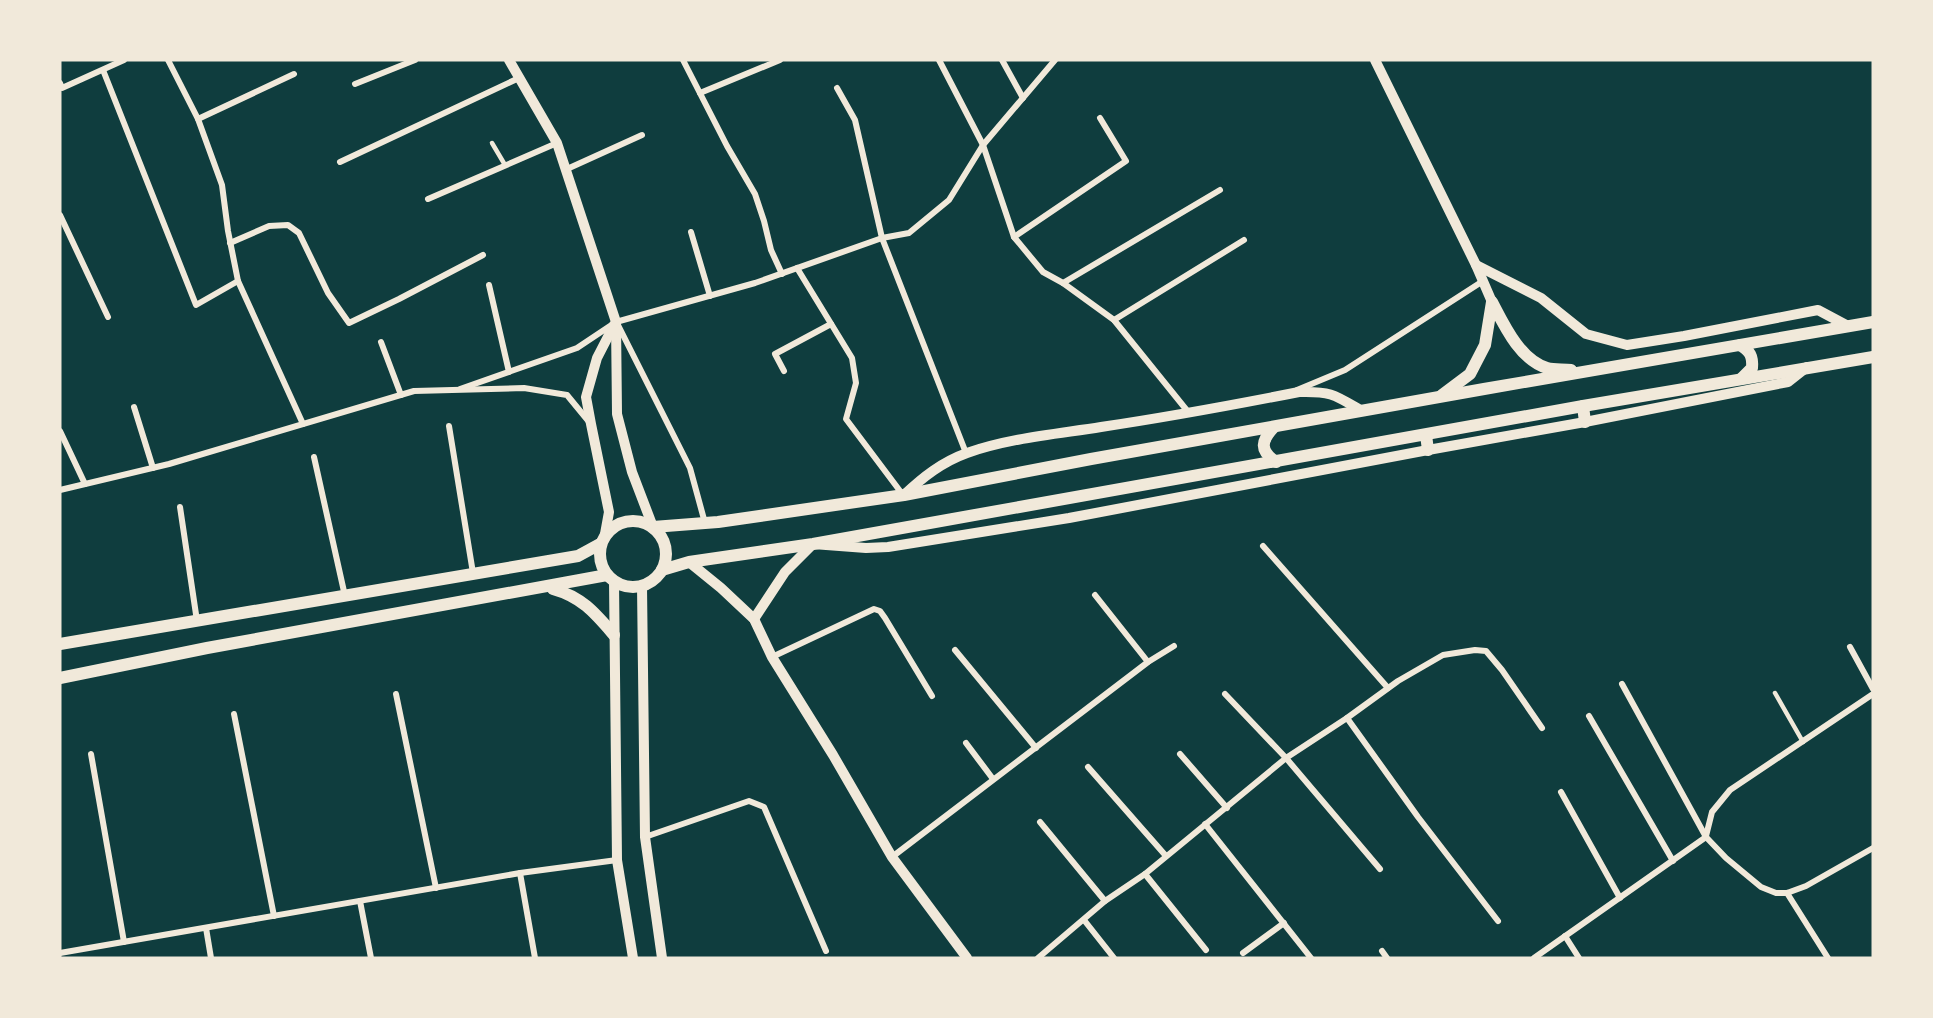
<svg xmlns="http://www.w3.org/2000/svg" width="1933" height="1018" font-family="Roboto,sans-serif">
<rect width="100%" height="100%" fill="#0f3d3e"/>
<g fill="none" stroke-linecap="round" stroke-linejoin="round">
<!-- service -->
<g stroke="#f1e9da" stroke-width="4.5">
<polyline points="492,143 505,165"/>
<polyline points="1775,693 1803,742"/>
</g>
<!-- minor -->
<g stroke="#f1e9da" stroke-width="6">
<polyline points="168,60 198,119 222,185 228,231 238,281 303,424"/>
<polyline points="683,60 727,146 755,194 764,221 771,250 782,274"/>
<polyline points="939,60 983,145 1014,237 1043,272 1063,283 1114,320 1189,413"/>
<polyline points="1002,60 1023,98"/>
<polyline points="103,70 196,305 238,281"/>
<polyline points="60,83 62,88 124,60"/>
<polyline points="355,84 415,60"/>
<polyline points="837,88 855,120 882,238 966,453"/>
<polyline points="700,93 780,60"/>
<polyline points="198,119 294,74"/>
<polyline points="340,162 519,78"/>
<polyline points="567,169 642,135"/>
<polyline points="428,199 557,143"/>
<polyline points="60,215 108,317"/>
<polyline points="691,232 710,296"/>
<polyline points="1014,237 1126,161 1100,118"/>
<polyline points="230,243 269,226 288,225 299,233 328,293 349,323 399,299 483,255"/>
<polyline points="797,268 852,358 856,383 846,419 903,495"/>
<polyline points="1063,283 1220,190"/>
<polyline points="489,285 509,372"/>
<polyline points="1114,320 1244,240"/>
<polyline points="618,325 690,468 705,523"/>
<polyline points="381,342 401,395"/>
<polyline points="784,371 775,354 831,324"/>
<polyline points="460,389 577,348 616,322 755,283 882,238 909,233 949,200 983,145 1055,60"/>
<polyline points="1297,390 1345,370 1483,281"/>
<polyline points="134,407 153,468"/>
<polyline points="449,426 473,573"/>
<polyline points="60,431 85,484"/>
<polyline points="314,457 345,596"/>
<polyline points="60,490 169,464 414,391 524,388 567,395 590,423"/>
<polyline points="180,507 197,621"/>
<polyline points="1263,546 1388,688"/>
<polyline points="1095,595 1148,662"/>
<polyline points="1850,647 1873,689"/>
<polyline points="955,650 1036,748"/>
<polyline points="772,657 874,609 880,611 885,618 932,696"/>
<polyline points="1622,684 1706,837 1726,858 1761,887 1776,893 1787,893 1806,886 1873,848"/>
<polyline points="396,694 436,888"/>
<polyline points="1225,694 1286,758 1380,869"/>
<polyline points="234,714 274,916"/>
<polyline points="1589,716 1673,861"/>
<polyline points="1347,718 1418,817 1498,921"/>
<polyline points="966,743 993,779"/>
<polyline points="91,754 124,942"/>
<polyline points="1180,754 1227,808"/>
<polyline points="1088,767 1166,856"/>
<polyline points="1561,792 1620,898"/>
<polyline points="1040,822 1105,901"/>
<polyline points="1205,824 1311,958"/>
<polyline points="1706,836 1712,812 1730,790 1873,694"/>
<polyline points="645,837 749,801 764,807 826,951"/>
<polyline points="892,857 1148,662 1174,646"/>
<polyline points="520,873 535,958"/>
<polyline points="1145,874 1206,950"/>
<polyline points="1787,893 1828,958"/>
<polyline points="360,901 371,958"/>
<polyline points="1084,920 1114,958"/>
<polyline points="206,928 211,958"/>
<polyline points="1565,936 1579,958"/>
<polyline points="1382,951 1387,958"/>
<polyline points="60,953 520,873 617,860"/>
<polyline points="1243,953 1284,923"/>
<polyline points="1038,958 1105,901 1145,874 1286,758 1347,718 1398,681 1443,655 1475,650 1486,651 1502,670 1542,728"/>
<polyline points="1534,958 1706,837"/>
</g>
<!-- tertiary -->
<g stroke="#f1e9da" stroke-width="10">
<polyline points="509,60 557,143 616,322 617,414 632,472 653,527"/>
<polyline points="1375,60 1476,265 1492,302"/>
<polyline points="1476,265 1541,298 1586,334 1627,345 1684,336 1818,310 1848,326"/>
<path d="M904,495C923,477 942,462 967,453C1010,438 1057,434 1101,427C1168,417 1233,405 1299,392C1331,391 1335,395 1362,411"/>
<polyline points="605,534 609,512 591,424 586,397 597,358 614,325"/>
<polyline points="689,562 721,588 754,619 772,657 833,755 892,857 967,958"/>
<polyline points="614,581 617,860 633,958"/>
<polyline points="642,586 645,837 662,958"/>
<polyline points="754,619 785,572 813,544 866,548 888,547 1069,518 1428,450 1585,422 1788,382 1807,367"/>
</g>
<!-- secondary -->
<g stroke="#f1e9da" stroke-width="12">
<path d="M1740,345C1750,351 1753,356 1752,368L1742,378"/>
<path d="M1442,395L1470,374L1485,345L1492,302C1504,325 1520,360 1547,368C1554,370 1563,369 1571,370"/>
<polyline points="1583,406 1585,422"/>
<path d="M1274,427C1261,441 1259,450 1276,462"/>
<polyline points="1426,435 1428,450"/>
<circle cx="633" cy="554" r="33"/>
<polyline points="653,527 718,522 904,495 1091,459 1484,389 1873,322"/>
<polyline points="662,570 689,562 813,544 1583,406 1873,357"/>
<path d="M553,589C582,597 595,613 614,635"/>
<polyline points="60,644 578,556 600,544"/>
<polyline points="60,678 207,648 607,575"/>
</g>
</g>
<!-- border -->
<rect width="1933" height="1018" fill="none" stroke="#f1e9da" stroke-width="123"/>
</svg>
